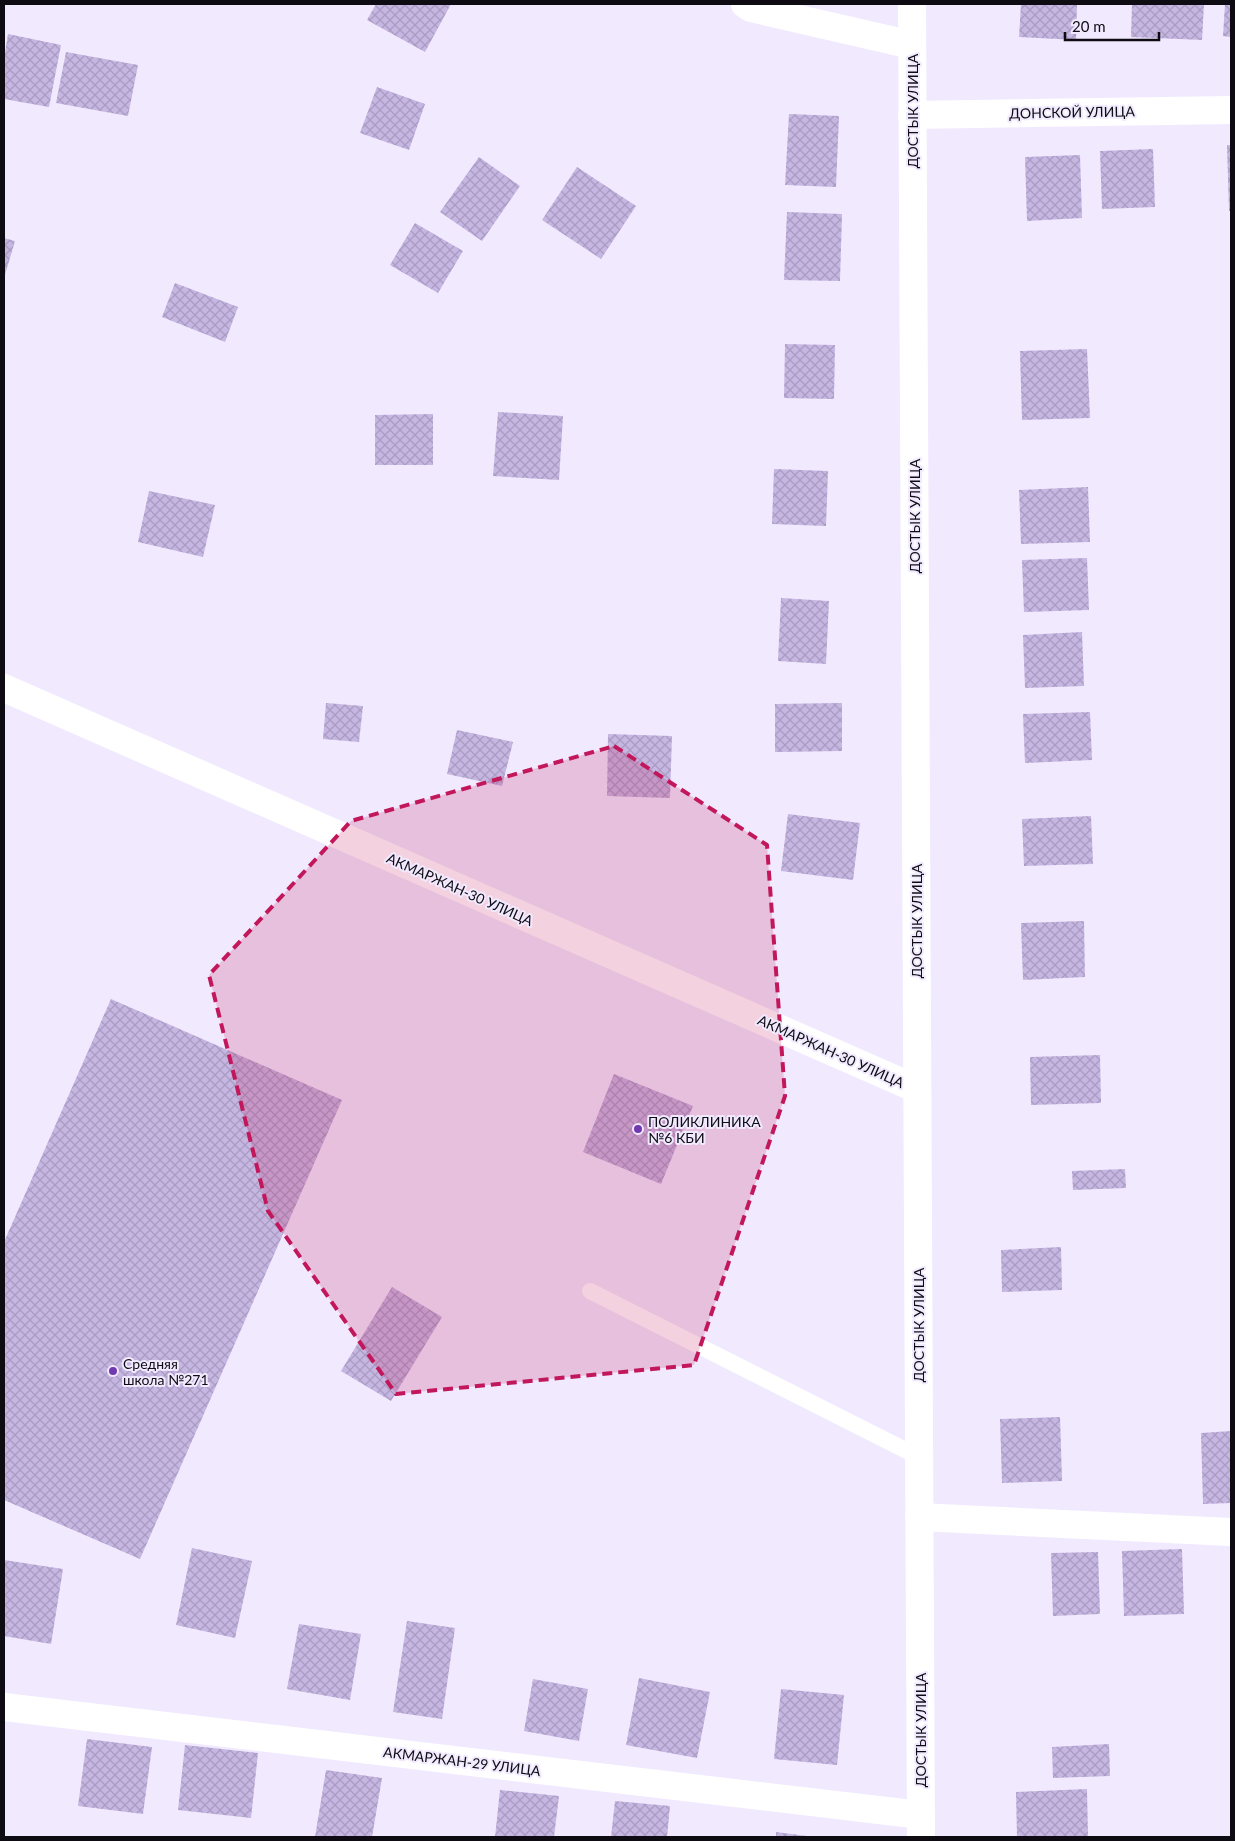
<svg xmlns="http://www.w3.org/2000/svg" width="1235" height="1841" font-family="Lato,sans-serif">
<defs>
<pattern id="building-cross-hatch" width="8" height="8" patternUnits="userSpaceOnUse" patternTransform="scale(1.25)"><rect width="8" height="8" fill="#c6b6e2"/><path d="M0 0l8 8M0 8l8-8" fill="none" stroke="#a99bc1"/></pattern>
</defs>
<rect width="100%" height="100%" fill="#f1eaff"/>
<!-- building -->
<g fill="url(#building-cross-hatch)">
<polygon points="376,4 451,4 425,52 367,20"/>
<polygon points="1021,4 1077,4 1076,40 1019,37"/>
<polygon points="1132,4 1204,4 1202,40 1131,37"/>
<polygon points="1225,4 1231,4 1231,37 1223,36"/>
<polygon points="8,34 61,45 49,107 4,99 4,59"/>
<polygon points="66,52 138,65 128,116 56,103"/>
<polygon points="377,87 425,104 409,150 360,133"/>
<polygon points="789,114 839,116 836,187 785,185"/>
<polygon points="1227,145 1231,145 1231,211 1229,211"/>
<polygon points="1153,149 1155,207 1102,209 1100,151"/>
<polygon points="1080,155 1082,218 1027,221 1025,157"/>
<polygon points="479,157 520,186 482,241 440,212"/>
<polygon points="577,167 636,206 601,259 542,220"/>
<polygon points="787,212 842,214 840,281 784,280"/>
<polygon points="415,223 463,251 438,293 390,265"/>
<polygon points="4,238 15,241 4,278"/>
<polygon points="175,283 238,307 225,342 162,317"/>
<polygon points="785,344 835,345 834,399 784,398"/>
<polygon points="1087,349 1090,418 1022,420 1020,351"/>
<polygon points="498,412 563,416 559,480 493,476"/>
<polygon points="433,414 433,465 375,465 375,415"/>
<polygon points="774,469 828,471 826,526 772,524"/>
<polygon points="1088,487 1090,542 1021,544 1019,490"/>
<polygon points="149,491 215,505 203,557 138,542"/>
<polygon points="1087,558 1089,610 1024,612 1022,560"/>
<polygon points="781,598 829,601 826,664 778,661"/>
<polygon points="1082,632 1084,686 1025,688 1023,635"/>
<polygon points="326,703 363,706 359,742 323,739"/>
<polygon points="842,703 842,751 775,752 775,704"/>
<polygon points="1090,712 1092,760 1025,763 1023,714"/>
<polygon points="457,730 513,742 502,786 447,774"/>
<polygon points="608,734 672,736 670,798 607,796"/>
<polygon points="788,814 860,823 853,880 781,871"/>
<polygon points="1091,816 1093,864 1024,866 1022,819"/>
<polygon points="1084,921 1085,977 1023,980 1021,923"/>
<polygon points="111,999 342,1100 140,1559 4,1500 4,1242"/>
<polygon points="1100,1055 1101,1103 1031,1105 1030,1057"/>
<polygon points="614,1074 693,1106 661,1184 583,1152"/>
<polygon points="1125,1169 1126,1188 1073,1190 1072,1171"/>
<polygon points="1061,1247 1062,1290 1002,1292 1001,1250"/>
<polygon points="392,1287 442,1317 391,1401 341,1371"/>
<polygon points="1060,1417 1062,1481 1002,1483 1000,1419"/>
<polygon points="1231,1431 1231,1503 1203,1504 1201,1433"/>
<polygon points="192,1548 252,1561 235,1638 176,1625"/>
<polygon points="1182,1549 1184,1614 1124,1616 1122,1551"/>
<polygon points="1098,1552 1100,1614 1053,1616 1051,1553"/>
<polygon points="4,1560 63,1569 51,1644 4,1636"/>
<polygon points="407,1621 455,1628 442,1719 393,1712"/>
<polygon points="299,1624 361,1634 350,1700 287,1689"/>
<polygon points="639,1678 710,1692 697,1758 626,1745"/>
<polygon points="533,1679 588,1689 579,1741 524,1731"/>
<polygon points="781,1689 844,1695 837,1765 774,1759"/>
<polygon points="87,1739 152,1747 143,1814 78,1806"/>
<polygon points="1109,1744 1110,1776 1053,1778 1052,1747"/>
<polygon points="185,1745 258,1753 251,1818 178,1810"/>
<polygon points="326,1770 382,1778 372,1837 315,1837"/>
<polygon points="1087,1789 1088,1837 1017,1837 1016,1792"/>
<polygon points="500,1790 559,1796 554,1837 495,1837"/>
<polygon points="615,1801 670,1806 667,1837 611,1837"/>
<polygon points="776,1832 807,1836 807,1837 776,1837"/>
</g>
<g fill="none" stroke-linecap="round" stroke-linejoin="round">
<!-- lane -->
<polyline stroke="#fff" stroke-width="16" points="590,1291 919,1457"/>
<!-- street -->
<g stroke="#fff" stroke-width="28">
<polyline points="745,4 751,8 912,45"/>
<polyline points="912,4 921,1837"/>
<polyline points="912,115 1231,110"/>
<polyline points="4,688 917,1089"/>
<polyline points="919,1517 1231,1532"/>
<polyline points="4,1707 921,1815"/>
</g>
</g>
<!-- marked area -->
<path fill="#c2185b" fill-opacity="0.2" stroke="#c2185b" stroke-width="4" stroke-dasharray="10 6" stroke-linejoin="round" d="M614,746L767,845L785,1096L694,1365L396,1394L268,1211L209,975L351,821Z"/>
<!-- markers -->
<g fill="#7139af" stroke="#f1eaff" stroke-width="2">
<circle cx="638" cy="1129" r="5"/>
<circle cx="113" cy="1371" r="5"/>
</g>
<g text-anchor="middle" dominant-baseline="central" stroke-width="4" stroke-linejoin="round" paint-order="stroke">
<!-- street labels -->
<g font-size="14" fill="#0e0b12" stroke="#f1eaff">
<text transform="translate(912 111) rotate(-90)">ДОСТЫК УЛИЦА</text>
<text transform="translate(1072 112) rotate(-1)">ДОНСКОЙ УЛИЦА</text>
<text transform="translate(914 516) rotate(-90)">ДОСТЫК УЛИЦА</text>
<text transform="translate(460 889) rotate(24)">АКМАРЖАН-30 УЛИЦА</text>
<text transform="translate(916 921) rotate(-90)">ДОСТЫК УЛИЦА</text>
<text transform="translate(831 1051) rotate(24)">АКМАРЖАН-30 УЛИЦА</text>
<text transform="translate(918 1325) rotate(-90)">ДОСТЫК УЛИЦА</text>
<text transform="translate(920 1730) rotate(-90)">ДОСТЫК УЛИЦА</text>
<text transform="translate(462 1761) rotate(7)">АКМАРЖАН-29 УЛИЦА</text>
</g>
<!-- poi labels -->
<g font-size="14" fill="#0e0b12" stroke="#f1eaff" text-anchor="start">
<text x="648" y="1121">ПОЛИКЛИНИКА<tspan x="648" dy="16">№6 КБИ</tspan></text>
<text x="123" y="1363">Средняя<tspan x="123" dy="16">школа №271</tspan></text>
</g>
</g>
<!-- border -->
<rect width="1235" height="1841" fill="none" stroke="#0e0b12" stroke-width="10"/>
<!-- scale -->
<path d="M1065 32v8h94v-8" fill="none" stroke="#0e0b12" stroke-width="2.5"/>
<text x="1072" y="32" font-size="15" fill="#0e0b12" stroke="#f1eaff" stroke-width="4" paint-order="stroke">20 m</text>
</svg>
